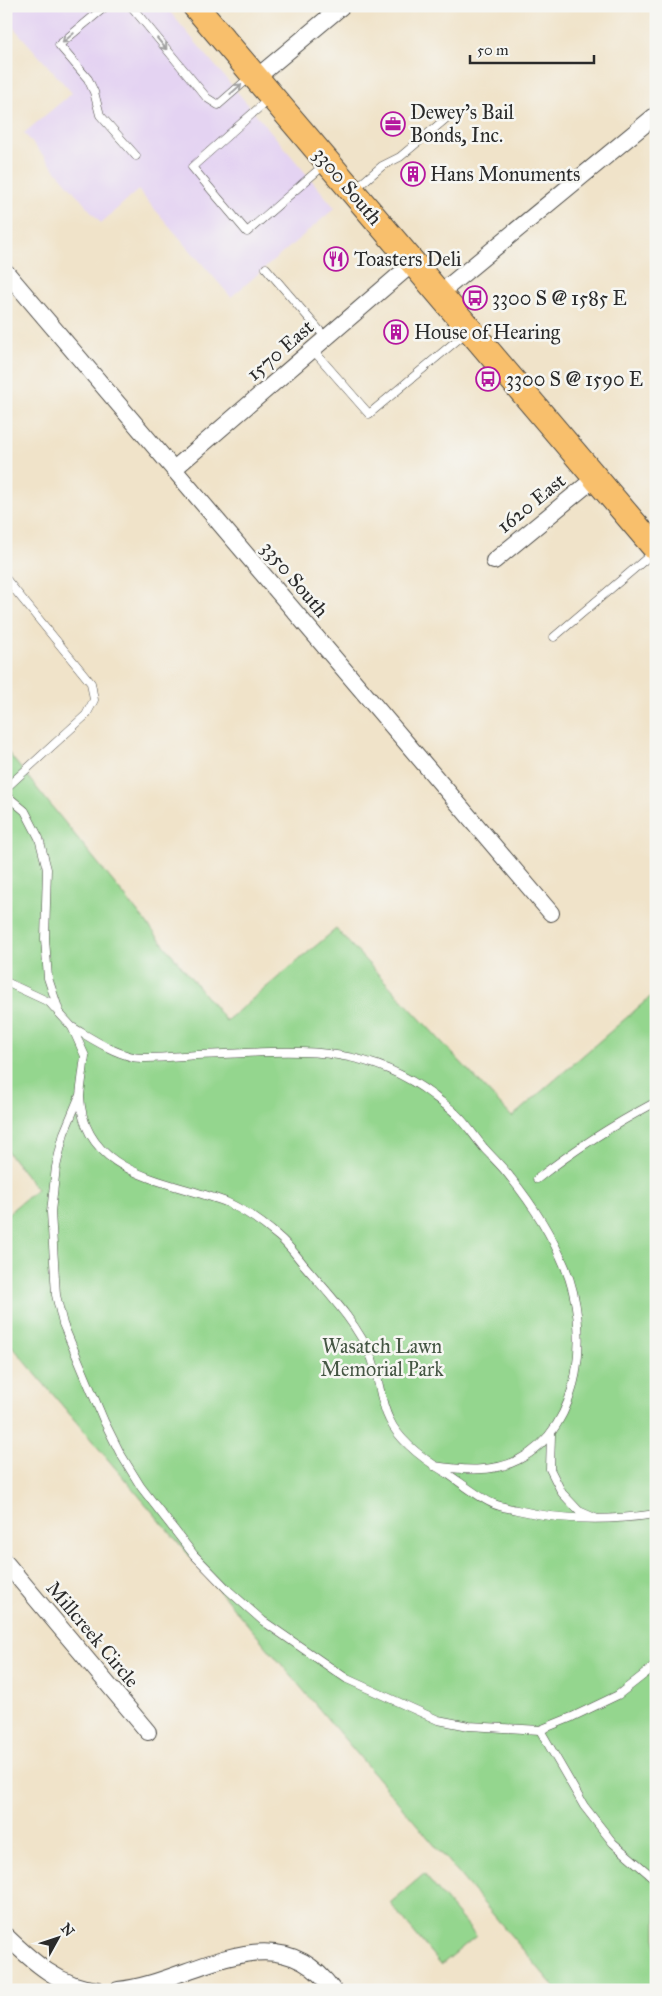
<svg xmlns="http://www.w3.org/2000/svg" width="662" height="1996" font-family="'IM FELL Great Primer',serif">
<rect width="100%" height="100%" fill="#f6f6f2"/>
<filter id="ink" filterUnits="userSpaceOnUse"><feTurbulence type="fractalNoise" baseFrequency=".02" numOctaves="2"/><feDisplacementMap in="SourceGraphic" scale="10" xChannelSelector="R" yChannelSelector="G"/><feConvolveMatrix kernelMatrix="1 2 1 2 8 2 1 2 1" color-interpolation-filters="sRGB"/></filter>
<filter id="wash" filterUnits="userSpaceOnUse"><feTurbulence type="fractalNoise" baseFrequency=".0096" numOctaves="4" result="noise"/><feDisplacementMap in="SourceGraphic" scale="20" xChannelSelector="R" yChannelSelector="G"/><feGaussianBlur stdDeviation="1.12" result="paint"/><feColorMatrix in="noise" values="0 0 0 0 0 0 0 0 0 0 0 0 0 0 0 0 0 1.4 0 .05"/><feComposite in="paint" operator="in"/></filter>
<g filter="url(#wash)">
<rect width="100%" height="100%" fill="#f0e3c9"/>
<!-- built -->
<polygon fill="#e4d3f2" points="6,6 165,6 335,208 231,297 138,190 101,223 24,133 72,93 6,19"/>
<!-- green -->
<g fill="#94d68e" stroke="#60805c">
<polygon points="6,750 226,1021 336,929 512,1117 656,992 656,1990 557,1990 6,1339 6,1215 37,1189 6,1150"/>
<polygon points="424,1874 476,1936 441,1965 390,1903"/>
</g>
</g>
<g filter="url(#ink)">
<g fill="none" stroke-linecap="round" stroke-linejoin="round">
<!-- service casing -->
<g stroke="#494743" stroke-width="9">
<g id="service">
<polyline points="106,6 59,45 88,79 94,92 100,115 136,156"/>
<polyline points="131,6 207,98 218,105 250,77"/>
<polyline points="270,98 192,167 247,232 324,165"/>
<polyline points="354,190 382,166 400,157 449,116"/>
<polyline points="266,268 326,338"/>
<polyline points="313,350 369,414 468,331"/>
<polyline points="6,579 91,683 94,700 86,715 6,788"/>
<polyline points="554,637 654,552"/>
<polyline points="6,795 25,811 39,838 47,869 45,939 48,978 58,1008"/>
<polyline points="6,982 49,1002 72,1027 85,1056 80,1095 64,1133 56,1167 51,1212 56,1295 63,1324 104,1421 120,1453 141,1487 194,1555 228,1590 263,1621 347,1679 438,1720 469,1726 540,1730 572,1717 618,1695 656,1665"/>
<path d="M72,1027C91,1038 111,1052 133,1057C146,1060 180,1056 196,1055C283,1053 359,1038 434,1096C441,1102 449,1107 455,1113C466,1123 474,1136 484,1148C493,1158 503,1167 511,1178C532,1204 552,1236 565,1267C590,1327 584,1427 518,1460C493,1473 461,1470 434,1466"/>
<path d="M80,1097C84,1176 168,1180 226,1202C244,1210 263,1223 278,1236C288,1244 296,1255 304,1265C329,1294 357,1323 372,1359C379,1378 380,1401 389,1419C399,1441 425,1460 445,1472C459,1481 479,1498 494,1504C501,1507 509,1508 517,1510C563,1521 609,1521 656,1514"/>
<path d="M537,1179C575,1149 613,1125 656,1102"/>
<polyline points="551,1435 550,1469 562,1493 579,1511 595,1518"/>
<polyline points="540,1730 584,1806 613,1843 656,1880"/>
</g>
</g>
<!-- minor casing -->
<g stroke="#494743" stroke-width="18">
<g id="minor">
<polyline points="256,78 342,6"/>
<polyline points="6,272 551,913"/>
<polyline points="439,294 656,115"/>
<polyline points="174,469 413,263"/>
<polyline points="494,561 595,478"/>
<polyline points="6,1563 148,1732"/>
<path d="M6,1936C32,1961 60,1987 98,1990"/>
<path d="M118,1990C189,1984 275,1908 333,1990"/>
</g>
</g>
<!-- primary casing -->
<g stroke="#494743" stroke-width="27">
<polyline id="primary" points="195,6 656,549"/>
</g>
<!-- service -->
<use href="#service" stroke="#fff" stroke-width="8"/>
<!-- minor -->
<use href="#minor" stroke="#fff" stroke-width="16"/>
<!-- primary -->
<use href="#primary" stroke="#f8bf6c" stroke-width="25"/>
</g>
<!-- one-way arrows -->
<defs><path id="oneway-shaft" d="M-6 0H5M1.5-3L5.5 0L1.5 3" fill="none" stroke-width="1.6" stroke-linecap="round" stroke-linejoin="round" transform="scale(1.25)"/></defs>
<g stroke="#a0a0a0">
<use href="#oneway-shaft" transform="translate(68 38) rotate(140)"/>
<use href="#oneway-shaft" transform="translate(162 44) rotate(50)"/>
<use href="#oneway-shaft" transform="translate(236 89) rotate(-41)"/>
</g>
</g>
<!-- icons -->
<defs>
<g id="office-ring" transform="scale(1.25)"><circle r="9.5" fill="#f6f6f2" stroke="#b5179e" stroke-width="1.5"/><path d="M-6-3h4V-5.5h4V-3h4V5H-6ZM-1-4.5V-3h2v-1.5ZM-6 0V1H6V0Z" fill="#b5179e"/></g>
<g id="building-ring" transform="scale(1.25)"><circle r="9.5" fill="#f6f6f2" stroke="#b5179e" stroke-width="1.5"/><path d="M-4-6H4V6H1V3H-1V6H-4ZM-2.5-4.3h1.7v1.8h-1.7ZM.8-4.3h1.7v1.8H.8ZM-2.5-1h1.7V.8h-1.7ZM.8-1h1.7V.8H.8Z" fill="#b5179e"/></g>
<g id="restaurant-ring" transform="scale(1.25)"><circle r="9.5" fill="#f6f6f2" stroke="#b5179e" stroke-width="1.5"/><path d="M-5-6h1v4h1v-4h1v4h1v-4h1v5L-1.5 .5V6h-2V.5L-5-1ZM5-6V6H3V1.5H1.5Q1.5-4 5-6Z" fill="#b5179e"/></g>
<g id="bus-ring" transform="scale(1.25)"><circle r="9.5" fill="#f6f6f2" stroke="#b5179e" stroke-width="1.5"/><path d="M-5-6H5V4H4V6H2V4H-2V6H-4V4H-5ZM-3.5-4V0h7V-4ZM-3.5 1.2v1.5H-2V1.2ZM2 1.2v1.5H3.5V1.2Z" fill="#b5179e"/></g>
</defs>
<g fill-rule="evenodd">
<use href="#office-ring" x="393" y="124"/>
<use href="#building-ring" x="413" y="174"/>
<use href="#restaurant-ring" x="336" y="259"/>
<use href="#bus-ring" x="475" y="298"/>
<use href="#building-ring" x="396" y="332"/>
<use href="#bus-ring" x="488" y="379"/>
</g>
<g text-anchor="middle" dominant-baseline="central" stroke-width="5" stroke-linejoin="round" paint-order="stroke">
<!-- poi labels -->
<g font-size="20" fill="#2b2b2b" stroke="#f6f6f2" text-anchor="start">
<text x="410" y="112">Dewey's Bail<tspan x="410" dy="23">Bonds, Inc.</tspan></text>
<text x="430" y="174">Hans Monuments</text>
<text x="354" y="259">Toasters Deli</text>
<text x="492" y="298">3300 S @ 1585 E</text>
<text x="414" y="332">House of Hearing</text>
<text x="506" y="379">3300 S @ 1590 E</text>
</g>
<!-- street labels -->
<g font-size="20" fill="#2b2b2b" stroke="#f6f6f2">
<text transform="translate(348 186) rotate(50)">3300 South</text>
<text transform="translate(280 350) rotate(-41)">1570 East</text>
<text transform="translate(531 503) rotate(-39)">1620 East</text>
<text transform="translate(295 579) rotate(50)">3350 South</text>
<text transform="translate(93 1634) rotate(50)">Millcreek Circle</text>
</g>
<!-- park labels -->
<g font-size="20" fill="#455644" stroke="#f6f6f2">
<text x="382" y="1346">Wasatch Lawn<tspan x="382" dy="23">Memorial Park</tspan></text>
</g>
</g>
<!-- margin -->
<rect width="662" height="1996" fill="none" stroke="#f6f6f2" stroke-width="25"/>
<!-- north arrow -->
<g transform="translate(58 1938) rotate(50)" stroke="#f6f6f2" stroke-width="4" paint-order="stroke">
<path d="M0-4L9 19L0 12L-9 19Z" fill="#2b2b2b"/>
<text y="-8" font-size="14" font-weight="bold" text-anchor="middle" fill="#2b2b2b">N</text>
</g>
<!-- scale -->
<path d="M470 55v8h124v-8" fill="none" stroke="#2b2b2b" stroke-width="2.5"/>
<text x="477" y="55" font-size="15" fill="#2b2b2b" stroke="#f6f6f2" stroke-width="4" paint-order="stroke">50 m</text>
</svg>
